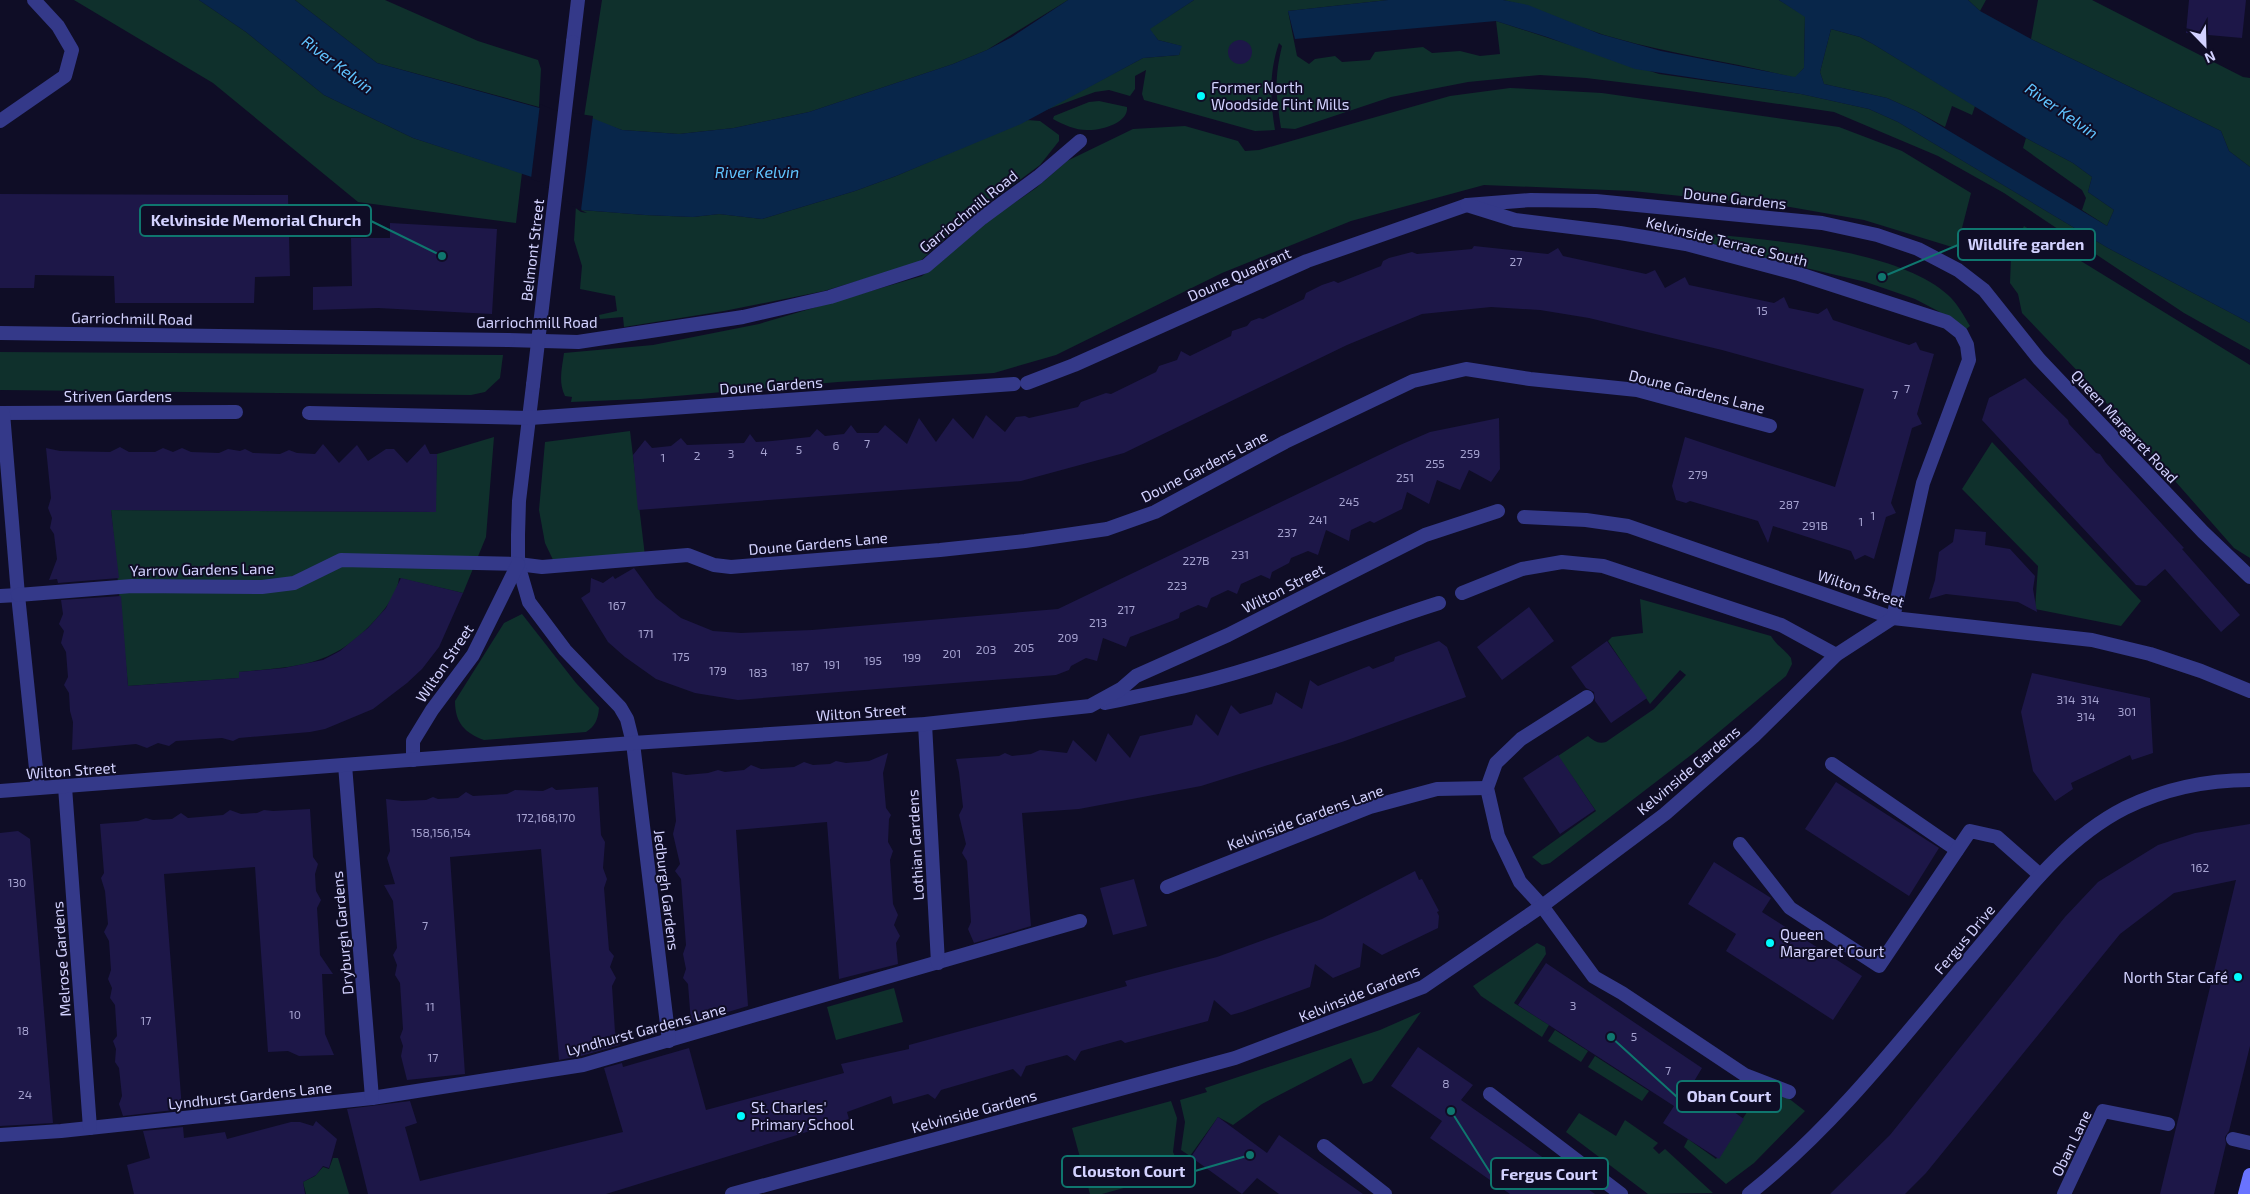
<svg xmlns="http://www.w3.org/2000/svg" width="2250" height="1194" font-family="'Exo 2',sans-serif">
<rect width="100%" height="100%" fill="#0f0d26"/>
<!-- green -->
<g fill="#0f302c">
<polygon points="74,0 199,0 246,32 324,95 413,138 522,173 516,223 358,202 213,83"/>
<polygon points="295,0 385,0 478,41 538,60 541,69 539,107 377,63"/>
<polygon points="602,0 1068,0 987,50 953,64 809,112 734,128 679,134 622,130 584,117"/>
<path d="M1194,0H1388L1288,11L1297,56L1309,64L1315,59L1335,56L1342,62L1370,60L1375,52L1423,47L1432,53L1460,51L1480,56L1500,54L1496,21L1659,74L1801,94L1869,109L1898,122L2108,248L2250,323V350L2184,313L2004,193L1938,156L1834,112L1676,89L1586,78L1540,75L1468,82L1391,97L1295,129L1281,128C1276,95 1274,80 1282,46L1279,43C1269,72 1270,100 1275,130L1255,131L1144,100L1142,94L1146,70L1135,76V89L1130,96L1109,90L1095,92L1043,111L1143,58L1179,55L1181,46L1158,40L1149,29Z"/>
<path d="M1503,0H1779L1805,16L1804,68L1795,78C1735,62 1674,55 1615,38C1577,28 1542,8 1503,0Z"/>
<polygon points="1968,0 1986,0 1980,11"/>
<polygon points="2038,0 2092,0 2243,77 2250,78 2250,167 2229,151 2221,131 2031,39"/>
<polygon points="1831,29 1860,37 1873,44 1975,106 1972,115 1952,106 1945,127 1916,111 1887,98 1824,84 1820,72"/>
<path d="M1510,88L1602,93L1839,127L1902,151L1971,193L1962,228L1964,229C1965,238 1961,246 1952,247L1864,220L1790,207L1632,191L1484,185L1351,221L1222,273L1056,355L994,373L838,382L641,399L571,402L572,397L565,396C558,382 562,368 564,353L653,345L759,324L922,276L992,218L1036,188L1067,161L1133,129L1185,126L1238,141L1245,151L1259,150L1450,96Z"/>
<path d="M1099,101L1127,107C1129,123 1100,131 1087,130C1075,130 1064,125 1053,119L1054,116L1089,102Z"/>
<polygon points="1027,120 1040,121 1059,135 1059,141 1040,165 976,212 918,263 824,291 724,311 624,327 623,317 600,319 599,315 617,311 615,296 580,289 582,266 574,240 576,205 582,210 645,215 693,217 719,214 762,219 855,191 896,176"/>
<polygon points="2026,138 2073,163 2092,177 2088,192 2114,210 2107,226 2082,210 2086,198 2082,190 2023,148"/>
<polygon points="2024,226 2250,365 2250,558 2234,548 2087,381 2022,313 2018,294 2010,283 2011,257 2014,258 2016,254 2011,251"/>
<path d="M1665,230C1740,238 1892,244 1948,295C1958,304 1964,316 1970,326L1965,330L1938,311L1915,299L1866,282L1755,256Z"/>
<polygon points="0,352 503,355 500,378 485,392 471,395 0,390"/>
<polygon points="630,431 645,556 555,564 545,543 539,510 545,442"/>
<path d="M494,437L486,537L463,593L399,578C398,592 387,607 377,618C333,667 301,666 239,672V678L128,686L111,510L435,512L437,454Z"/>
<polygon points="1992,442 2141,601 2121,626 2035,609 2038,566 1962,489"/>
<path d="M1640,599L1771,636C1778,647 1784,649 1791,658L1792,664L1786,676L1695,752L1550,863L1542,865L1532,857L1596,811L1558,756L1588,736C1594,741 1598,744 1606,742L1654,709L1686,675L1680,670L1650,704L1608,641L1612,637L1643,633Z"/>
<path d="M522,614L576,683L599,708C598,720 595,726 586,732L484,740C465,733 455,723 455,701L504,623Z"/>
<polygon points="1537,943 1545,947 1546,954 1514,1003 1549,1025 1542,1037 1481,996 1473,986"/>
<polygon points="894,988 903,1022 836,1040 827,1007"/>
<polygon points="1421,1012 1372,1081 1363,1084 1351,1058 1262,1104 1233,1125 1218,1117 1190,1156 1181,1150 1185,1122 1180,1100 1207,1092 1205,1088 1380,1030"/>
<polygon points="1555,1030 1588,1051 1581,1062 1548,1041"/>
<polygon points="1595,1056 1649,1091 1642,1101 1588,1067"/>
<polygon points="1769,1093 1778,1099 1783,1094 1805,1111 1754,1163 1726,1184 1684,1147 1688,1139 1716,1159 1757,1097 1763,1094"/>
<polygon points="1171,1101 1177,1118 1173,1152 1182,1172 1102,1194 1090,1194 1072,1128"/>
<polygon points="1579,1113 1616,1136 1625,1120 1658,1143 1653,1148 1659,1154 1665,1149 1713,1193 1648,1194 1566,1132"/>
<polygon points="333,1158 338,1158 349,1194 306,1194 303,1182 315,1176 323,1167 329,1169"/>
</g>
<!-- water -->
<g fill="#08264a" fill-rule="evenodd">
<polygon points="199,0 295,0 377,63 554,112 592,118 622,130 679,134 734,128 809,112 953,64 987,50 1012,37 1068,0 1194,0 1150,29 1158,40 1182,46 1179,55 1143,58 1021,124 896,176 855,191 762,219 719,214 693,217 645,215 582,210 541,180 413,138 324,95 246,32"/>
<path d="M1388,0H1503L1528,5L1600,34L1661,51L1795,77L1804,68L1805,17L1779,0H1968L1980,11L2031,39L2221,131L2229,151L2250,167V323L2108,248L1898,122L1869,109L1801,94L1635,69L1547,37L1496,21L1295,39L1288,11ZM1831,29L1860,37L1873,44L2026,138L2073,163L2092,177L2088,192L2114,210L2107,226L1916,111L1887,98L1824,84L1820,72Z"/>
</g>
<!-- pier -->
<polygon fill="#0f0d26" points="540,104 554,110 593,116 581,210 587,213 581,212 540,182 531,179"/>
<!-- building -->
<g fill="#1d1748">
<polygon points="2189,0 2246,0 2242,38 2186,33"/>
<circle cx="1240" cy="52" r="12"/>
<polygon points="0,194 288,195 290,276 255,277 254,303 115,303 114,276 35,275 34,288 0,288"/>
<polygon points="390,223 497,229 492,314 378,308 313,310 313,287 352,286 351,238 390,238"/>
<polygon points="1474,246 1548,254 1558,248 1563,256 1646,274 1655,270 1665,288 1685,277 1689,285 1774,303 1784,297 1789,308 1818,314 1827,308 1833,320 1909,345 1916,342 1920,350 1934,354 1917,414 1922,424 1912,428 1891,503 1896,513 1886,517 1874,559 1865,555 1855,560 1851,551 1773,526 1768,543 1758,521 1690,501 1686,503 1676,500 1672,486 1685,437 1835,487 1864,389 1722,350 1589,318 1540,310 1491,307 1422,314 1347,345 1124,453 1021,481 638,510 633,455 645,440 652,448 671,446 681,438 687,445 744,443 750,434 756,442 772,441 810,437 817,429 825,436 844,434 851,425 857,433 878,433 885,425 907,444 919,418 936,442 953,418 973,439 986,415 1005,432 1016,417 1025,416 1029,418 1078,407 1081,402 1106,393 1111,394 1156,372 1159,366 1177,360 1181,351 1190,356 1231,336 1232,331 1247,326 1251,321 1259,318 1263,319 1304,299 1306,293 1322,285 1334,281 1338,283 1381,266 1383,261 1389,258 1412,252 1417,254 1472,249"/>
<polygon points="2025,378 2068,420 2069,424 2096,453 2100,454 2106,463 2184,548 2182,549 2240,615 2221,632 2165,569 2146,586 2136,585 1982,420 1989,398"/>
<polygon points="1499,418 1500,469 1491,482 1469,470 1460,490 1437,480 1429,504 1407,492 1402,509 1374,523 1370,521 1351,530 1349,541 1326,530 1318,555 1308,551 1291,558 1289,563 1272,572 1270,579 1261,575 1241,584 1237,594 1228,590 1211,598 1207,608 1198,605 1180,613 1179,618 1172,621 1130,637 1126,647 1103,638 1097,661 1086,658 1071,666 1069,670 1056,675 738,700 695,693 656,679 625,657 608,642 581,598 590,592 591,578 603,583 613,576 615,579 634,568 656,598 681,618 713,631 741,633 812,630 1058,609 1400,445 1430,432"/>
<polygon points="323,444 339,463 357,445 368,461 386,449 394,449 407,463 425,444 430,454 437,454 436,512 111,510 119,578 58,583 57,579 49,580 57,559 54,534 50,528 52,518 48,508 51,498 46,448 60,451 110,452 120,447 129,452 155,452 163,448 173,452 182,448 191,452 219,453 228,449 240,451 245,449 253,453 280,454 289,450 297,453 315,454"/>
<polygon points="1955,529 1986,532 1985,545 2010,549 2035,576 2033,589 2037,612 2018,602 1946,594 1929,599 1935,580 1939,552 1953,542"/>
<polygon points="401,578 463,593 439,647 422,669 407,683 373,709 325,729 310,732 239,738 233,741 222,738 176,741 169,746 158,743 147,748 136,744 72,750 73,722 70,711 69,693 64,685 68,677 66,652 61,643 64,631 59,624 63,614 61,600 121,596 128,686 239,678 239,672 284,668 323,660 340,651 368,628 386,608"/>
<polygon points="1529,607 1554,641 1502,680 1477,647"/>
<polygon points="1439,641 1447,647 1466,697 1342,742 1201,786 1079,809 1022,813 1031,926 974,943 968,929 971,922 967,861 962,853 966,844 959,815 963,807 959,772 956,759 999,756 1005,753 1012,756 1031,754 1040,750 1067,753 1073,740 1096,762 1108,733 1130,758 1140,736 1192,725 1196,714 1218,736 1231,705 1240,714 1272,704 1276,692 1302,709 1310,680 1318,686 1369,666 1373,669 1394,661 1395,657"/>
<polygon points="1607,641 1647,698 1611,723 1595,701 1594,692 1586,688 1571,667"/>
<polygon points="2032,673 2150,698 2153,753 2132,760 2130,755 2071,783 2073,789 2055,801 2033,771 2021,712"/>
<polygon points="888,753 883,773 886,808 891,815 889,819 888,842 893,851 890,860 893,904 898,915 894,925 900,936 896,943 898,964 839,979 827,822 736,830 748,1006 691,1023 688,984 683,978 686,969 683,954 686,945 681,879 675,871 680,864 673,834 676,821 672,772 686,775 708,773 718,770 725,772 744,770 751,765 761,769 794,767 804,762 813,765 830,764 836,761 846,763 869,761"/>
<polygon points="1558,755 1595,810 1560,834 1523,778"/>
<polygon points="1836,782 1939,848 1909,896 1805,829"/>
<polygon points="552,787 556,790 598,787 601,835 605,842 603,868 607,879 604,888 609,950 614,956 610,967 616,978 612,986 615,1032 620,1045 581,1056 559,1060 541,849 450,857 465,1074 407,1080 401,1056 403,1046 400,1037 403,1029 400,983 395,975 397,965 393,955 397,948 393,901 384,885 395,884 387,858 390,851 386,799 402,801 426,800 433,797 438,799 458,798 466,792 473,796 491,795 507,794 515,790 543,791"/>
<polygon points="310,809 313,857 318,864 315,874 316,891 321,900 317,908 320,955 333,974 322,974 325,1034 334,1055 299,1056 288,1051 268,1052 255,867 164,874 182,1109 123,1116 119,1104 122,1096 119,1068 115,1062 116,1049 113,1041 117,1036 115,1005 110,998 112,988 108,979 111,970 109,941 104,932 108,924 105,891 101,878 104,873 100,824 138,821 146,818 153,820 172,819 181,813 188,818 223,815 230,810 241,814 257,813 264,810 273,811"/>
<polygon points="2250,824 2250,1046 2229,1131 2225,1137 2226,1144 2214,1194 2160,1194 2236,880 2174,893 2120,934 1926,1173 1905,1194 1830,1194 1890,1135 2065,917 2098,882 2158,845 2195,833"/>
<polygon points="18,831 30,839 53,1123 0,1126 0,833"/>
<polygon points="1714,862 1771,898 1762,912 1862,976 1833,1020 1726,951 1736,934 1688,904"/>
<polygon points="1415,871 1419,880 1422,879 1439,911 1437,912 1439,916 1438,928 1382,955 1363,943 1360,967 1333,978 1315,964 1310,987 1242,1012 1231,1015 1214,1000 1208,1021 1125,1043 1121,1040 1081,1051 1075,1061 1067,1055 1026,1066 1021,1077 1013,1069 941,1090 935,1099 928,1094 893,1104 891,1096 847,1112 849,1119 606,1194 368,1194 347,1109 410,1101 417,1123 405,1127 420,1181 623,1132 604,1068 622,1063 623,1067 689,1048 706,1110 844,1073 841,1064 909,1049 909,1045 1127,986 1125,981 1217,957 1322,919"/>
<polygon points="1134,879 1147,926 1113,935 1100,888"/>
<polygon points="1546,963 1702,1068 1693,1083 1744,1119 1719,1159 1663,1123 1674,1106 1518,1005"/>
<polygon points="1418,1047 1473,1085 1461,1100 1595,1194 1510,1194 1430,1138 1442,1121 1391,1086"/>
<polygon points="1218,1117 1267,1153 1279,1135 1363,1194 1279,1194 1257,1178 1242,1194 1191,1157"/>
<polygon points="316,1121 337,1139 329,1168 323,1166 316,1175 303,1182 305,1194 134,1194 127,1165 150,1158 143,1131 183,1127 184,1138 225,1132 227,1139 291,1122 300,1122 313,1126"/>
</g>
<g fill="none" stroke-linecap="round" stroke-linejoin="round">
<!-- service -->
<g stroke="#343989" stroke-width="14">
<polyline points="0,121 65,76 72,50 58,26 34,0"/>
<polyline points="518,564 542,567 688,555 714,565 731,567 940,550 1025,541 1107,529 1155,512 1285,442 1413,381 1466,369 1530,379 1637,390 1770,426"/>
<polyline points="0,596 18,595"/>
<polyline points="0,1135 61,1131 372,1098 583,1065 1080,921"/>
<polyline points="2233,1139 2250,1143"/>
<polyline points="2064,1194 2103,1111 2168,1124"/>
</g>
<!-- pedestrian -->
<polyline stroke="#343989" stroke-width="14" points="508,340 578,342 743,317 830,297 926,266 982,218 1038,177 1080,141"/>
<!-- minor -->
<g stroke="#343989" stroke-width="14">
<polyline points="573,42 578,0"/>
<polyline points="0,333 508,340"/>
<polyline points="1027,383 1074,365 1307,261 1467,205 1531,200 1596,201 1822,223 1877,235 1918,249 1958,270 1984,290 2039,359 2203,532 2250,577"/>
<polyline points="533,385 519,501 518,535 518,564 529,602 565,650 620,707 627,719 633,743 669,1041"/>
<polyline points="0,413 236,412"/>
<polyline points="3,413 18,595 38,788"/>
<polyline points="309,413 530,418 1014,384"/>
<polyline points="1524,517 1586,520 1628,526 1893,618 2092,640 2150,654 2201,671 2250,691"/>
<polyline points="1462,593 1522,569 1562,562 1603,566 1781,625 1836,655"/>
<polyline points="18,595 132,586 262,587 294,583 341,560 518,564"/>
<polyline points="1587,697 1521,739 1496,763 1487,788 1498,836 1520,882 1542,906 1594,977 1622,993 1745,1075 1789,1092"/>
<path d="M1105,703C1137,696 1170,690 1202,682C1283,662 1359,628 1439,603"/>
<polyline points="925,724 938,963"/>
<polyline points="413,760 413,741 432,710 473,655 518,564"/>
<polyline points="1832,764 1957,850"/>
<polyline points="345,765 372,1098"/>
<polyline points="65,787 90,1128"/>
<polyline points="0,791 633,743 925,724 1090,706 1121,689 1136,676 1228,635 1425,535 1498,511"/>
<polyline points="1740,844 1790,908 1879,966 1970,831 1997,837 2040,875"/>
<polyline points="1167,887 1370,807 1437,789 1487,788"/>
<polyline points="1490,1094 1621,1194"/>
<polyline points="1324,1146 1385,1194"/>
<polyline points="732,1194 1235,1058 1423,987 1542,906 1665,814 1754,736 1836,655 1893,618 1923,483 1969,360 1967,345 1961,333 1947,322 1799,274 1686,244 1620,233 1515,220 1467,205"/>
<path d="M1749,1194C1835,1126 1903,1037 1973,954C2018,901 2062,840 2125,808C2164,789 2207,780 2250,780"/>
</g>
<!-- secondary -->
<polyline stroke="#6973ff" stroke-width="14" points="2245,1194 2250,1175"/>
<!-- minor-bridge -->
<polyline stroke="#343989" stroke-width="14" points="533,385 573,42"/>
</g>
<!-- markers -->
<g fill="#00fbfd" stroke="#0f0d26" stroke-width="2">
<circle cx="1201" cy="96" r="5"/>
<circle cx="1770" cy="943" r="5"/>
<circle cx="2238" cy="977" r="5"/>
<circle cx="741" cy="1116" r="5"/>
</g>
<g text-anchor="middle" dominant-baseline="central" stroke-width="4" stroke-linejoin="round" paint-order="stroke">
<!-- number labels -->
<g font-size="12" fill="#a6a3d1">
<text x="1516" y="261">27</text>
<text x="1762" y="310">15</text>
<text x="1907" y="388">7</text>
<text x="1895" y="394">7</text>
<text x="867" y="443">7</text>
<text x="836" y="445">6</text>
<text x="799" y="449">5</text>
<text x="764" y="451">4</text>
<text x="731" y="453">3</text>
<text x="1470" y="453">259</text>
<text x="697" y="455">2</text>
<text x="663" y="457">1</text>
<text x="1435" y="463">255</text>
<text x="1698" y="474">279</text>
<text x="1405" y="477">251</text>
<text x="1349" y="501">245</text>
<text x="1789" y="504">287</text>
<text x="1873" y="515">1</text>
<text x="1318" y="519">241</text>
<text x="1861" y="521">1</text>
<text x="1815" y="525">291B</text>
<text x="1287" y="532">237</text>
<text x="1240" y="554">231</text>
<text x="1196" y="560">227B</text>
<text x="1177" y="585">223</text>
<text x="617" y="605">167</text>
<text x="1126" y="609">217</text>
<text x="1098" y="622">213</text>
<text x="646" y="633">171</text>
<text x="1068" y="637">209</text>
<text x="1024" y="647">205</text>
<text x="986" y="649">203</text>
<text x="952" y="653">201</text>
<text x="681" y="656">175</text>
<text x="912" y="657">199</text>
<text x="873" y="660">195</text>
<text x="832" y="664">191</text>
<text x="800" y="666">187</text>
<text x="718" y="670">179</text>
<text x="758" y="672">183</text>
<text x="2066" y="699">314</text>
<text x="2090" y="699">314</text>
<text x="2127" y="711">301</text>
<text x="2086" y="716">314</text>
<text x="546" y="817">172,168,170</text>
<text x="441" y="832">158,156,154</text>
<text x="2200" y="867">162</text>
<text x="17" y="882">130</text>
<text x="425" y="925">7</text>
<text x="1573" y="1005">3</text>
<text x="430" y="1006">11</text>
<text x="295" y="1014">10</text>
<text x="146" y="1020">17</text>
<text x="23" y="1030">18</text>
<text x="1634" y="1036">5</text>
<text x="433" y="1057">17</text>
<text x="1668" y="1070">7</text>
<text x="1446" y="1083">8</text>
<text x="25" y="1094">24</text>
</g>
<!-- poi labels -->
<g font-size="15" fill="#d3d2ff" stroke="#0f0d26" text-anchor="start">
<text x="1211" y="87">Former North<tspan x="1211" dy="17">Woodside Flint Mills</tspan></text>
<text x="1780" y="934">Queen<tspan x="1780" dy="17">Margaret Court</tspan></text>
<text x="2228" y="977" text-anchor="end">North Star Café</text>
<text x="751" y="1107">St. Charles'<tspan x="751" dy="17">Primary School</tspan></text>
</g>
<!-- street labels -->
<g font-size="15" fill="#d3d2ff" stroke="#0f0d26">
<text transform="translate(1735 198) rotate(6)">Doune Gardens</text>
<text transform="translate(968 211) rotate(-39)">Garriochmill Road</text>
<text transform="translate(1727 241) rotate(14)">Kelvinside Terrace South</text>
<text transform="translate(532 250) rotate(-83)">Belmont Street</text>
<text transform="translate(1239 274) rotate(-24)">Doune Quadrant</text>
<text transform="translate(132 318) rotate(1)">Garriochmill Road</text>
<text x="537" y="322">Garriochmill Road</text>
<text transform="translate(771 385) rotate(-4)">Doune Gardens</text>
<text transform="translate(1697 391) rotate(14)">Doune Gardens Lane</text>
<text x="118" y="396">Striven Gardens</text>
<text transform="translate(2125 426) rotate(47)">Queen Margaret Road</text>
<text transform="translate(1204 466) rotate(-27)">Doune Gardens Lane</text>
<text transform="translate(818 543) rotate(-5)">Doune Gardens Lane</text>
<text transform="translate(202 569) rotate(-1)">Yarrow Gardens Lane</text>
<text transform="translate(1283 588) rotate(-27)">Wilton Street</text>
<text transform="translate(1861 588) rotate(18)">Wilton Street</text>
<text transform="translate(444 663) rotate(-56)">Wilton Street</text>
<text transform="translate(861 712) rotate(-4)">Wilton Street</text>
<text transform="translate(71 770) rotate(-4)">Wilton Street</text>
<text transform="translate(1688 770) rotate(-40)">Kelvinside Gardens</text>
<text transform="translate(1305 817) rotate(-20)">Kelvinside Gardens Lane</text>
<text transform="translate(915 845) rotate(-93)">Lothian Gardens</text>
<text transform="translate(667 890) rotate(83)">Jedburgh Gardens</text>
<text transform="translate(342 933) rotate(-95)">Dryburgh Gardens</text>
<text transform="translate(1964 939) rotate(-50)">Fergus Drive</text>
<text transform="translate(61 959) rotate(-94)">Melrose Gardens</text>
<text transform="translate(1359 993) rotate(-22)">Kelvinside Gardens</text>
<text transform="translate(646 1029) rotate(-15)">Lyndhurst Gardens Lane</text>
<text transform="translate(250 1095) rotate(-6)">Lyndhurst Gardens Lane</text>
<text transform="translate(974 1111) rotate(-15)">Kelvinside Gardens</text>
<text transform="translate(2071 1143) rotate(-64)">Oban Lane</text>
</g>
<!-- water labels -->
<g font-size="16" font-style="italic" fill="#60c4ff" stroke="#0f0d26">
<text transform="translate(338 64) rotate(37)">River Kelvin</text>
<text transform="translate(2062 110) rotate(35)">River Kelvin</text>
<text x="757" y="171">River Kelvin</text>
</g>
</g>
<!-- callouts -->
<path fill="none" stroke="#0f766e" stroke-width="2" d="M442 256L371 221M1882 277L1958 245M1611 1037L1677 1097M1250 1155L1195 1171M1451 1111L1491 1174"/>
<g fill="#0f766e" stroke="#0f0d26" stroke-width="2">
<circle cx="442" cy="256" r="5"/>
<circle cx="1882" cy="277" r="5"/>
<circle cx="1611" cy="1037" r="5"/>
<circle cx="1250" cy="1155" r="5"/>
<circle cx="1451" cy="1111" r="5"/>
</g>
<g fill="#0f0d26" stroke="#0f766e" stroke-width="2">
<rect x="140" y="205" width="231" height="31" rx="5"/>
<rect x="1958" y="229" width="137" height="31" rx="5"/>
<rect x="1677" y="1081" width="104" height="31" rx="5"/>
<rect x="1062" y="1156" width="133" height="31" rx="5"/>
<rect x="1491" y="1158" width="117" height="31" rx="5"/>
</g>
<g font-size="16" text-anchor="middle" font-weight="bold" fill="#d3d2ff">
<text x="256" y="226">Kelvinside Memorial Church</text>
<text x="2026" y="250">Wildlife garden</text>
<text x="1729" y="1102">Oban Court</text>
<text x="1129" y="1177">Clouston Court</text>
<text x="1549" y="1180">Fergus Court</text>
</g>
<!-- north arrow -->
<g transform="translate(2205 45) rotate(157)" stroke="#0f0d26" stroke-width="4" paint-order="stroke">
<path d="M0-4L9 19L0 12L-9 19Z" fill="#d3d2ff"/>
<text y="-8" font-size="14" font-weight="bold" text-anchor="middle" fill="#d3d2ff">N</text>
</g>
</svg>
